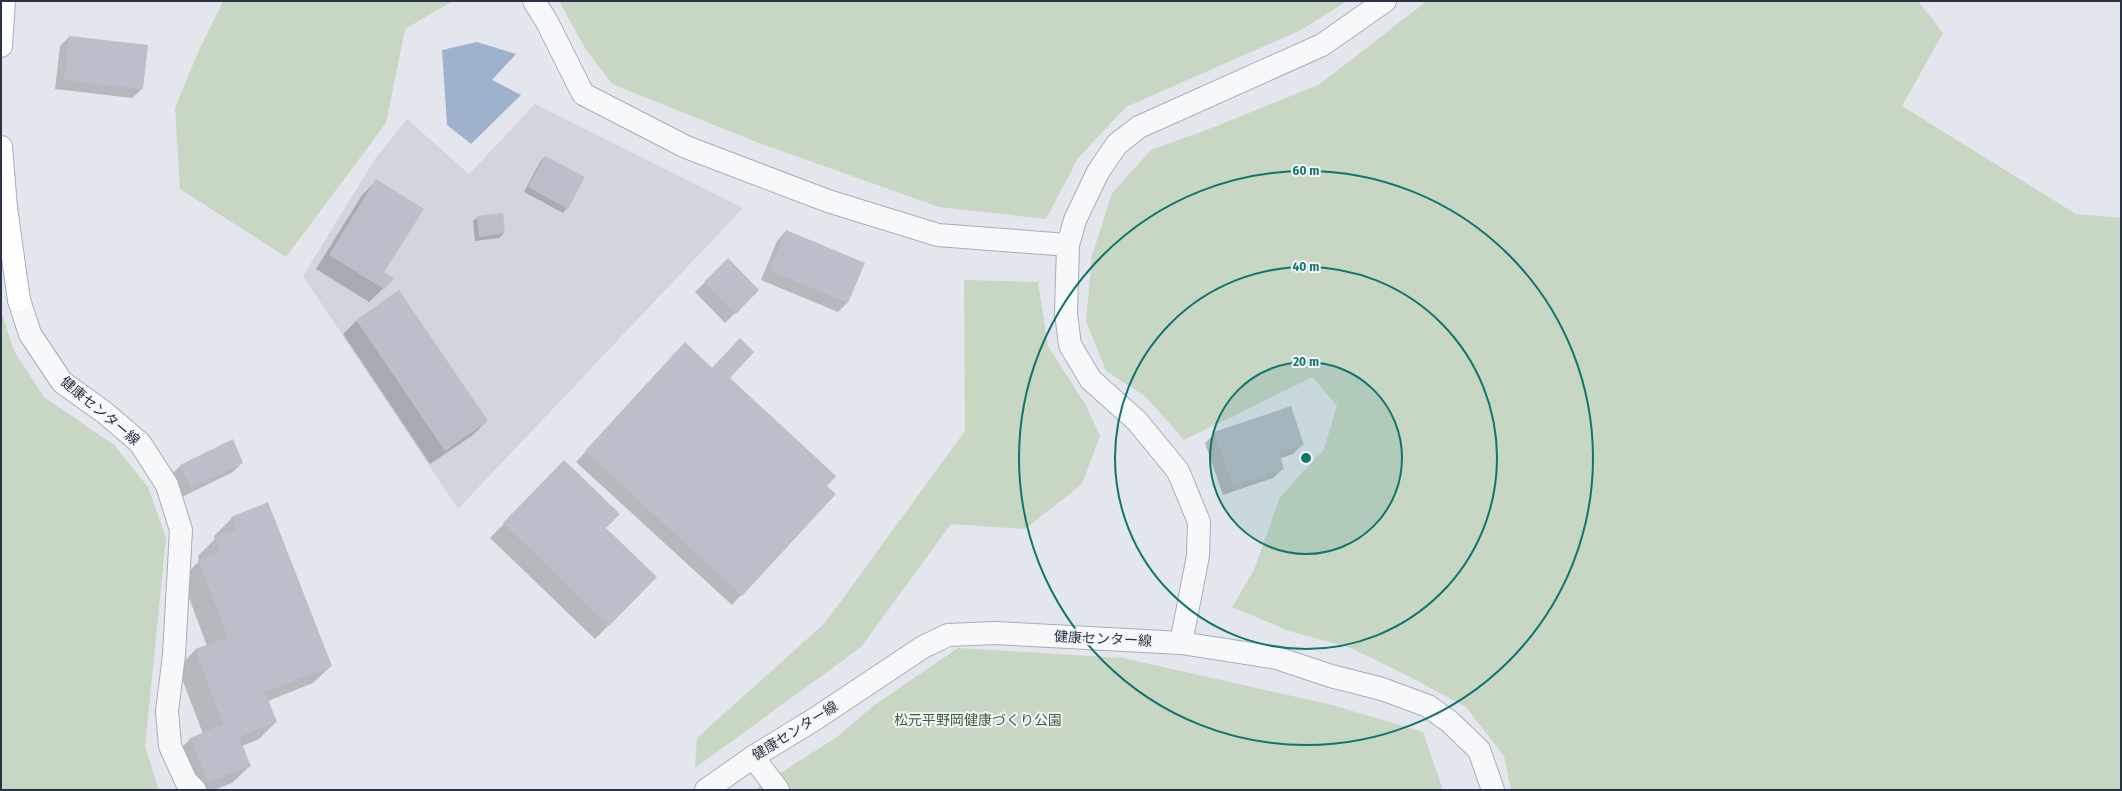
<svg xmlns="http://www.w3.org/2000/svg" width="2122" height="791" font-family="'Fira Sans','Noto Sans JP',sans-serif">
<rect width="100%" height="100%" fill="#e3e6ec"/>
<!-- built -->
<polygon fill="#d1d5de" points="535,104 743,208 458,509 303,276 375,159 407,119 469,174"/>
<!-- green -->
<g fill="#c8d6c4">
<polygon points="223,1 453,1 405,29 386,123 286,257 180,189 175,108 199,50"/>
<polygon points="559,1 1347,1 1301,30 1126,107 1078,158 1046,219 939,207 759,143 612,84 585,48"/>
<polygon points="1427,1 1918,1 1943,33 1902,106 2076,214 2121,218 2121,790 1511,790 1504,756 1466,707 1412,678 1351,648 1289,631 1232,607 1254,570 1280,497 1324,449 1337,406 1313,377 1184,440 1146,397 1106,371 1086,321 1092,256 1112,193 1151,150 1217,126 1320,84"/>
<polygon points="964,280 1038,282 1048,346 1085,404 1100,436 1082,484 1025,529 951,524 861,647 695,768 697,738 825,623 965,431"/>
<polygon points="1,311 14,351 44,397 114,445 148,487 166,538 145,747 159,790 1,790"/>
<polygon points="958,648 1123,658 1332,705 1423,732 1443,790 754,790 837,737 873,706"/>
</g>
<!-- water -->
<polygon fill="#9eb2cd" points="477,42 516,54 492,80 521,95 471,144 447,125 442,50"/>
<!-- shadow -->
<g fill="#0003">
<polygon points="69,37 142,89 132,98 55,89 60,46"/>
<polygon points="545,157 567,208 563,213 524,192 540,162"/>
<polygon points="376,181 383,273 393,279 369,302 316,269 362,195"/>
<polygon points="478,217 504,233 499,238 475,241 473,221"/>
<polygon points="786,231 848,302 838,312 761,280 777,241"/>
<polygon points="728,260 758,290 725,323 695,292"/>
<polygon points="357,320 487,421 473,435 430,464 343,334"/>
<polygon points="675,353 728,378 741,595 732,605 576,462"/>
<polygon points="1215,433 1303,444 1293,454 1279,459 1283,469 1273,478 1223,495 1205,443"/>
<polygon points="564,462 605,528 609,625 595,639 490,538"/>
<polygon points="242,463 233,472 182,497 171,475 181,465"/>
<polygon points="232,518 331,666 313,683 268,701 276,722 259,739 242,746 250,766 232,783 214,790 187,790 174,756 191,738 203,734 178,668 195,650 207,646 182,579 199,561 198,556 215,539 214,536"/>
</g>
<!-- building -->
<g fill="#babfca">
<polygon points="69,36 148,45 143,89 64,80"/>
<polygon points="545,156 585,177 568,209 528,187"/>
<polygon points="376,179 424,209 384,272 394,278 384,289 329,255"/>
<polygon points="503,213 505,233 479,237 477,216"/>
<polygon points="786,230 865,263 848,303 770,271"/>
<polygon points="728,258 759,290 736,314 704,282"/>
<polygon points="399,290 488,421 445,451 356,320"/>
<polygon points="740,338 754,352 730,378 836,476 827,486 836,494 742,596 585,451 685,342 712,368"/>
<polygon points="1291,406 1304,445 1279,453 1284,469 1233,486 1214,432"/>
<polygon points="233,439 243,463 191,488 180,465"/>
<polygon points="564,460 620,514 606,528 657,577 609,626 503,523"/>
<polygon points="268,502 332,666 265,692 277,722 239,737 251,766 208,782 190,738 223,724 195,649 228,637 198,560 220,552 215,538 236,530 231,517"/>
</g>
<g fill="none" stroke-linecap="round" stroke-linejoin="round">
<!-- street casing -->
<g stroke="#a8adb7" stroke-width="24">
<g id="street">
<polyline points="534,1 547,22 583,94 686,147 828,201 938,235 1068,245"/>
<polyline points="19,300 30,334 62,382 105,413 140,443 167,485 181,530 174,655 167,711 170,746 186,781 195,790"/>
<polyline points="1181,643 1198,556 1199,522 1178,471 1137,421 1091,380 1070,345 1066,313 1068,245 1075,220 1098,172 1117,144 1139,127 1322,45 1385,1"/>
<polyline points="753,757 778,790"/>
<polyline points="706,790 753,757 815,719 923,647 948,635 995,633 1181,643 1277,658 1331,676 1382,689 1428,706 1450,722 1479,750 1493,790"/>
</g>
</g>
<!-- secondary casing -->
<g stroke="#a8adb7" stroke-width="24">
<g id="secondary">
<polyline points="1,46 4,1"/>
<polyline points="1,147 6,208 19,300"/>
</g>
</g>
<!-- street -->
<use href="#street" stroke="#f7f8fa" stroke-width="22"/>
<!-- secondary -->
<use href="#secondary" stroke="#fff" stroke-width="22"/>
</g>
<!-- distance rings -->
<circle cx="1306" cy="458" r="96" fill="#0f766e" fill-opacity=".12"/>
<g fill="none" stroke="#0f766e" stroke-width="2">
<circle cx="1306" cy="458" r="96"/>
<circle cx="1306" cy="458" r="191"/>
<circle cx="1306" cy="458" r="287"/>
</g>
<g text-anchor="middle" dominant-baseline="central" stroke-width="4" stroke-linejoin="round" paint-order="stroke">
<!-- street labels -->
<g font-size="14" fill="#2a3345" stroke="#f3f5f9">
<text transform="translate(100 411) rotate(40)">健康センター線</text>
<text transform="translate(1103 639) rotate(3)">健康センター線</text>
<text transform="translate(795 731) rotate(-32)">健康センター線</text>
</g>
<!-- park labels -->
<g font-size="14" fill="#3d6137" stroke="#f3f5f9">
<text x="978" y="720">松元平野岡健康づくり公園</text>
</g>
</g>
<circle cx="1306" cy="458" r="6" fill="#0f766e" stroke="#f3f5f9" stroke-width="2"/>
<g font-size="12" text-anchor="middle" font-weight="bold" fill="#0f766e" stroke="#f3f5f9" stroke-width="4" stroke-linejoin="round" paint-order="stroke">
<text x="1306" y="175">60 m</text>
<text x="1306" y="271">40 m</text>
<text x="1306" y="366">20 m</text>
</g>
<!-- border -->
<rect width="2122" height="791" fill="none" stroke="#2a3345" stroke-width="4"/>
</svg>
